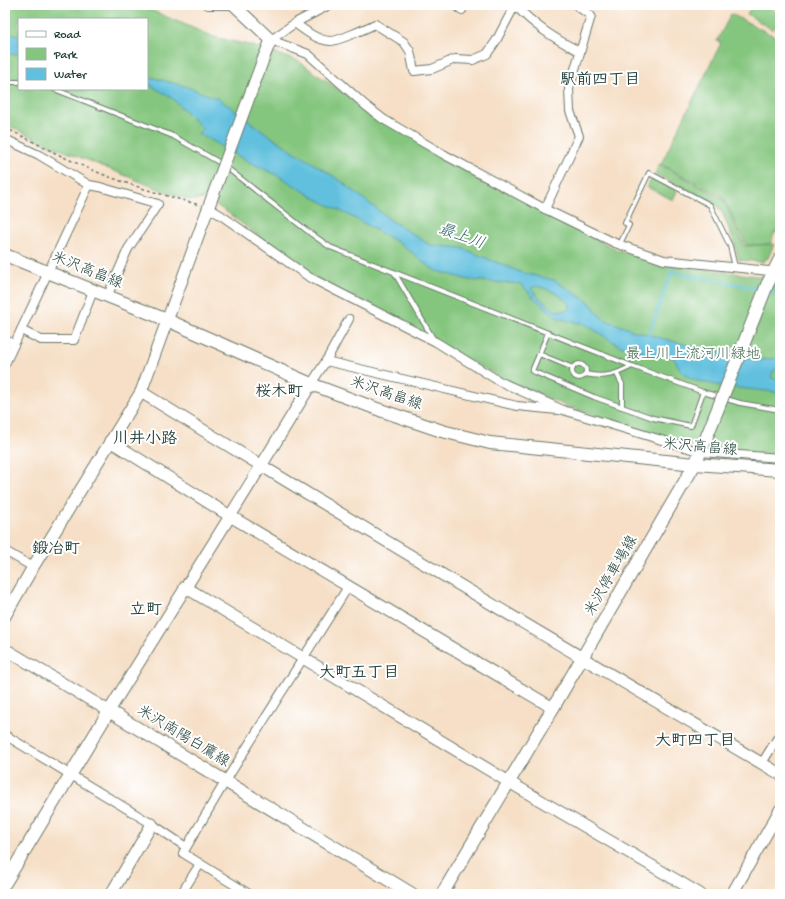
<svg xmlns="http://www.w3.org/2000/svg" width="785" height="899" font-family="'Gochi Hand','Klee One',sans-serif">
<rect width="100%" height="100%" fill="#fff"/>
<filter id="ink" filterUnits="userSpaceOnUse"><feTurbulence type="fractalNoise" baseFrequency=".025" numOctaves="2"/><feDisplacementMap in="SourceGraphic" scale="8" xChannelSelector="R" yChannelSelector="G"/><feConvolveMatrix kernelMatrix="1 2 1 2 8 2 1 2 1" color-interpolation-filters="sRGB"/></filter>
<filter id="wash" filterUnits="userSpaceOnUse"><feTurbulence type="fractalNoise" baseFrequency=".012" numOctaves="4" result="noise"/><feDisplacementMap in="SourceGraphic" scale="16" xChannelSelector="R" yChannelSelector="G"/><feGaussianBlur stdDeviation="0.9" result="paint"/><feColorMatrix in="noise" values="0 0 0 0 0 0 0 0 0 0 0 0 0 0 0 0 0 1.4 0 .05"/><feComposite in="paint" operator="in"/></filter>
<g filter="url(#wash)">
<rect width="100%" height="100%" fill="#f6dfc6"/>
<!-- green -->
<g fill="#85c67f" stroke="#52825a" fill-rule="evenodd">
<path d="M5,5H139L214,37L253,46L299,61L312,71L364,107L578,230L618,250L664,264L780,279V455L729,451L690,445L566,406L502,378L313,277L224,210L206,199L190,200L161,190L45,143L5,124ZM19,19H147V89H19Z"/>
<polygon points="752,5 765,5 780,14 780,19 773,30 747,14"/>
<polygon points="731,14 778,38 780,37 780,231 779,234 775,232 770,244 746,245 723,197 661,164 721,43 717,41"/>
<polygon points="659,164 723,199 744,246 774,244 768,258 762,262 739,260 734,242 722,212 713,202 655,174"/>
<polygon points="652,178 677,191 673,200 647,187"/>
</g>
<!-- water -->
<g fill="#60c0de" stroke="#407e89" fill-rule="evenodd">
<polygon points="5,33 19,35 19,54 5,54"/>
<path d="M147,76L187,87L219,99L273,138L341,181L392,221L430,245L462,248L520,272L554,280L590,303L603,319L635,331L687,345L758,360L780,358V368L774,370L771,378L780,380V393C760,389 695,387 683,373C679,368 676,362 673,357L656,356L620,346L585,324L560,319L535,299L521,284L469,280L434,270L401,244L356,219L313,197L279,176L247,161L207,138L197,134L203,129L173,99L147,83ZM536,286C550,289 559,294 570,304V310L556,311L540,299L531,288Z"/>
</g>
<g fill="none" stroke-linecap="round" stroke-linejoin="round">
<!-- stream -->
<g stroke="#60c0de" stroke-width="2.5">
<polyline points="672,272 761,289"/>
<polyline points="768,291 780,294"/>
<polyline points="648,337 673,268"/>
</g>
</g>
</g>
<g filter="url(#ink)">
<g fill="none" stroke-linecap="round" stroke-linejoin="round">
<!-- lane casing -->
<g stroke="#6a7667" stroke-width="6">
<g id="lane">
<polyline points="5,82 19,82"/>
<polyline points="54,89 173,136 222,164 310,233 330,247 632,366 703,392"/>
<polyline points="620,244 629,225 625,223 649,173 710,205 730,246 735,267"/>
<polyline points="394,272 434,340"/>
<polyline points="548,333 532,371 594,397 653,418 691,426 703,392 740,403 780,410"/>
<polyline points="539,354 573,368"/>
<circle cx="579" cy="371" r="7"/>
<path d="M585,374C604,378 615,375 632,366"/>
<polyline points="617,374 622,384 622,407"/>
</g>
</g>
<!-- street casing -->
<g stroke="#6a7667" stroke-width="10">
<g id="street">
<polyline points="208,5 235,5"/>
<polyline points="455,5 462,10"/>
<path d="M295,23C304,30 318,41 331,41C338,41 367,28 375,24L404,42L410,51L414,71L432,69L455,59L473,60L487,54L496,41L515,5C535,26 553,38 579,51"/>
<polyline points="271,40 308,54 365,105 383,119 443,154 545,209 615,243 664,260 778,272"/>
<polyline points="271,40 295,23 329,5"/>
<polyline points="5,139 39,155 89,185 5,364"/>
<polyline points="89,185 100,187 158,204 128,249 107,297"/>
<polyline points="209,208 222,216 309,277 436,342 499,381 563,410 701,452 780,458"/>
<polyline points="545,209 579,136 570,111 569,89 591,16 576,5"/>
<polyline points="21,330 41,340 74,340 93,291"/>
<polyline points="5,340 14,344"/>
<polyline points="326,361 517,406 558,410"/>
<polyline points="311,384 326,361 349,319"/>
<polyline points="5,551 33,567"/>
<polyline points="5,735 152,824 186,847"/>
<polyline points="762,763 780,734"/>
<polyline points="181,894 200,864"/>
<polyline points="249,894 183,853 225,782 348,587"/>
</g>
</g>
<!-- secondary casing -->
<g stroke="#6a7667" stroke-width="13">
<g id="secondary">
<polyline points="234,5 271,40 264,57"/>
<path d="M141,392C352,522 566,649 780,774"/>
<polyline points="110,441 230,516 553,708"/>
<polyline points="185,587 509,782 700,894"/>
<polyline points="5,616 33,567 141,392 213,195"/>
<path d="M5,649L109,711C176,602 245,494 311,384"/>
<polyline points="111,894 152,824"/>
<polyline points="732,894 780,810"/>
</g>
</g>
<!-- primary casing -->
<g stroke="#6a7667" stroke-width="14">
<g id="primary">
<polyline points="5,255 167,320 311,384 380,410 442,431 490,443 695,464 780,470"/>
<polyline points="767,285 780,259"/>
<polyline points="5,883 109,711 412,894"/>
<polyline points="442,894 553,708 695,464 705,441"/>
</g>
</g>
<!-- path -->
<path stroke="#6a7667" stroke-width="1.5" stroke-dasharray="3 3" stroke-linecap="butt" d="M5,128C27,138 48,150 70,160C111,180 156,193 200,205"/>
<!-- lane -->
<use href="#lane" stroke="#fff" stroke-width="4"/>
<!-- street -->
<use href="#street" stroke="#fff" stroke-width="8"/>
<!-- secondary -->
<use href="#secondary" stroke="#fff" stroke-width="11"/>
<!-- primary -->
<use href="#primary" stroke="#fff" stroke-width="12"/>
<!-- secondary-bridge casing -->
<g stroke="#6a7667" stroke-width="13" stroke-linecap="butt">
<polyline id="secondary-bridge" points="213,195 264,57"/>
</g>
<!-- primary-bridge casing -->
<g stroke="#6a7667" stroke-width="14" stroke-linecap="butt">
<polyline id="primary-bridge" points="705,441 767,285"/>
</g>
<!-- secondary-bridge -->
<use href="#secondary-bridge" stroke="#fff" stroke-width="11"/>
<!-- primary-bridge -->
<use href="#primary-bridge" stroke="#fff" stroke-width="12"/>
</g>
</g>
<g text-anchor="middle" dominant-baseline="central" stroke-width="4" stroke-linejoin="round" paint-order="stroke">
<!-- street labels -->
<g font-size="15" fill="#1f3d34" stroke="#fff">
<text transform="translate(87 271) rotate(22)">米沢高畠線</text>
<text transform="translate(386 394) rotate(19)">米沢高畠線</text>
<text transform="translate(700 448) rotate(5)">米沢高畠線</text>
<text transform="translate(612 576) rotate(-60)">米沢停車場線</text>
<text transform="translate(183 737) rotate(31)">米沢南陽白鷹線</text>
</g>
<!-- park labels -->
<g font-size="15" fill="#3e664a" stroke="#fff">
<text x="693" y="355">最上川上流河川緑地</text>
</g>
<!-- neighbourhood labels -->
<g font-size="16" font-weight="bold" fill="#1f3d34" stroke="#fff">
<text x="600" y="81">駅前四丁目</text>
<text x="279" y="393">桜木町</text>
<text x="145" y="440">川井小路</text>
<text x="56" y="550">鍛冶町</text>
<text x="146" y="611">立町</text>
<text x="359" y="674">大町五丁目</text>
<text x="695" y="742">大町四丁目</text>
</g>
<!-- water labels -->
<g font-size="16" font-style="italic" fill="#326467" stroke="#fff">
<text transform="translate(461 238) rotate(20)">最上川</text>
</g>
</g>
<!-- margin -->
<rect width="785" height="899" fill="none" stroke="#fff" stroke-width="20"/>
<!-- legend -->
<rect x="18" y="18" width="130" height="72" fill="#ffffff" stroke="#a5b1ae"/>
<rect x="26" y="31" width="20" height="6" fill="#ffffff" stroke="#a5b1ae"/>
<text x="54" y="38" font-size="12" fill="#1f3d34">Road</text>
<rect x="26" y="48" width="20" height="12" fill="#85c67f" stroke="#a5b1ae"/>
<text x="54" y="58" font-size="12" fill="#1f3d34">Park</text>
<rect x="26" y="68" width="20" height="12" fill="#60c0de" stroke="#a5b1ae"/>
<text x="54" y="78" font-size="12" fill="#1f3d34">Water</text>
</svg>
